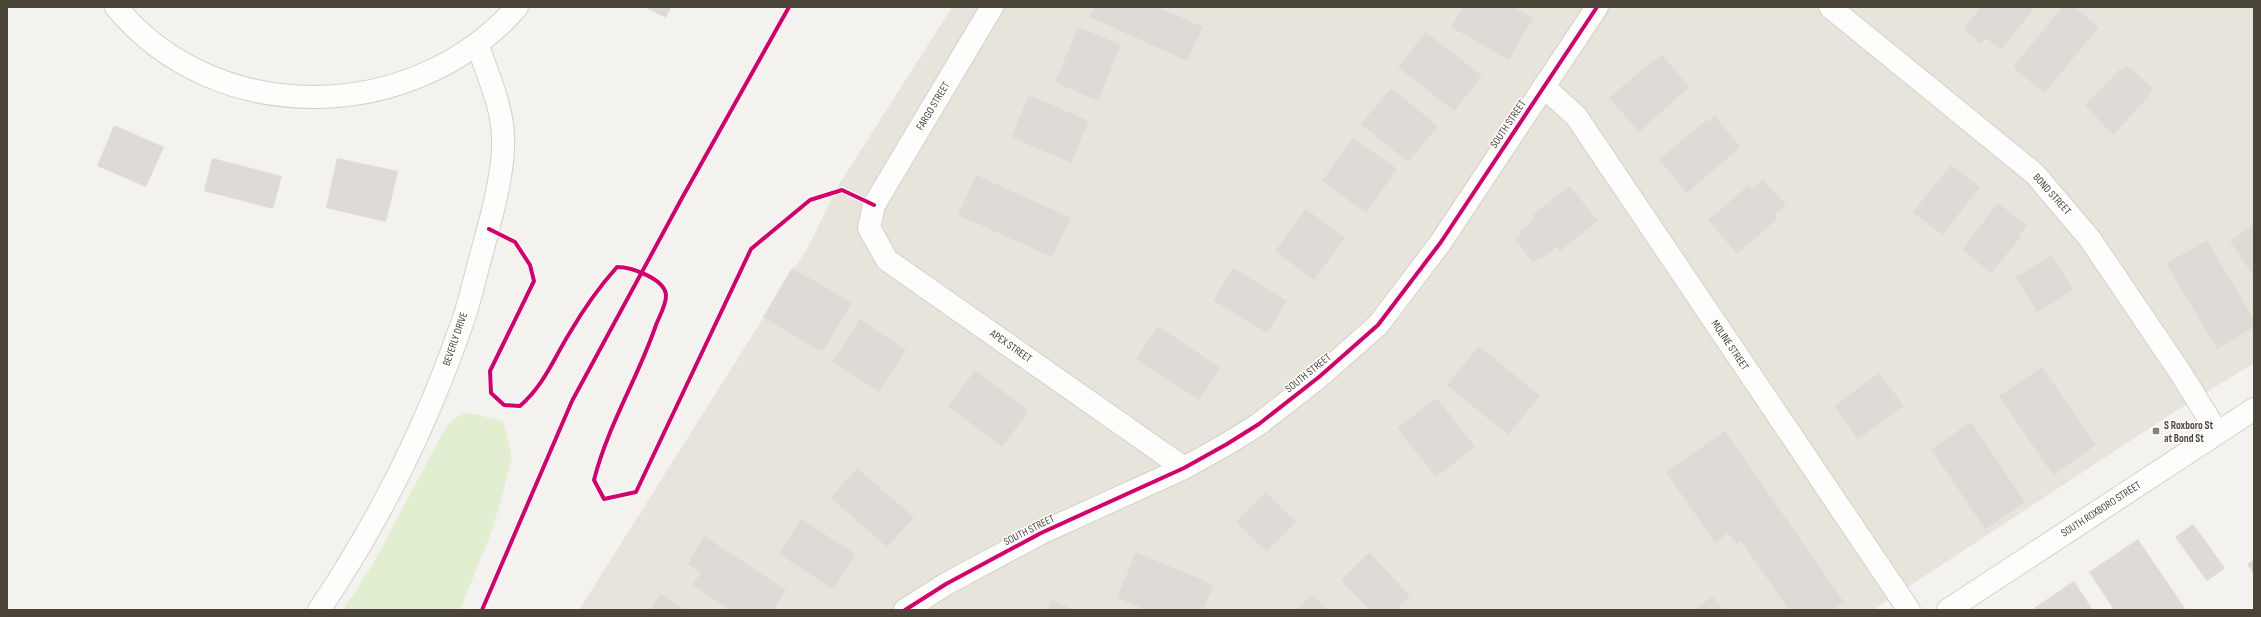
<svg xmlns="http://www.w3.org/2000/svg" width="2261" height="617" font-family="'Sofia Sans Condensed',sans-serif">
<rect width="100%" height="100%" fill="#f4f2ee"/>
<!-- residential -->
<polygon fill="#e7e4dc" points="952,7 2254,7 2254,363 2171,414 1873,610 579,610 808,247 838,186"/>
<!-- green -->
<polygon fill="#e1eecf" points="464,412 503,421 512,459 493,528 460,610 343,610 373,564 447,425"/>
<!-- building -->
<g fill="#dedbd6">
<polygon points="644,7 671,7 666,18"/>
<polygon points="1095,7 1163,7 1162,9 1203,27 1187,61 1090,17"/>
<polygon points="1463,7 1514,7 1533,18 1509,60 1451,27"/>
<polygon points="1981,7 2035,7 2001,50 1986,38 1981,44 1963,29"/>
<polygon points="2062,7 2075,7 2099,27 2044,93 2013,67"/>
<polygon points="1078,27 1121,45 1098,101 1055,82"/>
<polygon points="1426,32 1482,76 1454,111 1398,67"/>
<polygon points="1662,55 1689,87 1639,132 1609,98 1655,59 1656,60"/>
<polygon points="2127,65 2153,89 2148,95 2149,96 2113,135 2085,105 2120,69 2122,70"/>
<polygon points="1391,88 1438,126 1408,162 1361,124"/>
<polygon points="1029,95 1089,121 1071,163 1011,137"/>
<polygon points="1715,116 1740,147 1687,193 1659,160 1706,120 1707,122"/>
<polygon points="114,125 164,147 146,187 97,166"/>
<polygon points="1353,138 1397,169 1366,213 1322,181"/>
<polygon points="212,158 282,176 273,209 204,191"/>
<polygon points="337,158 398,171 386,222 326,208"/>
<polygon points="1951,165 1980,187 1942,235 1913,212"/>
<polygon points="976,175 1071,218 1052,257 958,215"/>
<polygon points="1763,179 1786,205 1774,215 1777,219 1737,254 1708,220 1749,185 1752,189"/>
<polygon points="1570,186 1598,221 1560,251 1557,247 1541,259 1540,258 1533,262 1515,240 1521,235 1519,232 1535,219 1532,215"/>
<polygon points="1998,203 2027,226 2019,235 2021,237 1991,273 1962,250"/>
<polygon points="1306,209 1345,238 1314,280 1275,251"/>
<polygon points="2254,224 2254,277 2230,241"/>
<polygon points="2207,240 2254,319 2254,327 2217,349 2166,264"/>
<polygon points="2052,255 2073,290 2037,312 2016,277"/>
<polygon points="792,268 852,303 822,352 763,317"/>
<polygon points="1233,268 1287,301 1267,333 1213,300"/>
<polygon points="860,319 906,350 879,392 833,362"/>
<polygon points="1158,326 1220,368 1199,400 1136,359"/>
<polygon points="1479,346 1540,396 1508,435 1447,385"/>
<polygon points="2042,367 2096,445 2053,475 1999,396"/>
<polygon points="975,370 1029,411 1002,447 948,406"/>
<polygon points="1879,373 1904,406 1858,439 1834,406"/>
<polygon points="1437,398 1475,447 1436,477 1397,428"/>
<polygon points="1971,422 2025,502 1985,529 1931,449"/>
<polygon points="1725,431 1844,602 1833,610 1789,610 1741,541 1736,544 1728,533 1715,543 1666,472"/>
<polygon points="857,468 914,517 887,547 831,498"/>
<polygon points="1265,492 1296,522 1267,552 1236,522"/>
<polygon points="801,519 856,554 833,589 779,554"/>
<polygon points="2193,524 2225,568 2207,581 2175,537"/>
<polygon points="704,536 786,590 773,610 730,610 692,585 701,573 688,564"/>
<polygon points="2138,539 2186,610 2114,610 2089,572"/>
<polygon points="1136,552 1214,585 1203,610 1146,610 1117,598"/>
<polygon points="1369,552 1410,596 1396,610 1370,610 1341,580"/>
<polygon points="2254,559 2254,575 2247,564"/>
<polygon points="2074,581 2093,610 2035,610 2034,608"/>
<polygon points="661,594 684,610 650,610"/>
<polygon points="1312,594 1328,610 1296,610"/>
<polygon points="1712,596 1723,610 1695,610"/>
<polygon points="1051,600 1075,610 1047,610"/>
</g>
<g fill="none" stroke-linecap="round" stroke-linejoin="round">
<!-- minor casing -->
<g stroke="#d2d0cb" stroke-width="24">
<g id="minor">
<path d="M116,7C218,130 414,124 517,7"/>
<polyline points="992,7 874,205 869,228 887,260 1184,468"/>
<polyline points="1830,7 2035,174 2090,239 2182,375 2217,432"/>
<polyline points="1544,87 1576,116 1909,610"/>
<path d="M319,610C378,523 425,429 460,329C469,306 474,280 481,256C490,222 505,171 503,136C502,105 487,74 478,45"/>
<polyline points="905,610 946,584 1041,533 1184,468 1227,444 1259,424 1319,377 1378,325 1441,242 1597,7"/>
</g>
</g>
<!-- tertiary casing -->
<g stroke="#d2d0cb" stroke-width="24">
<polyline id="tertiary" points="1948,610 2254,409"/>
</g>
<!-- minor -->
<use href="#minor" stroke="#fdfdfc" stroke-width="22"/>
<!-- tertiary -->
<use href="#tertiary" stroke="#fdfdfc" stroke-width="22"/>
<!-- cycleway casing -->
<g stroke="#fff" stroke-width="6">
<g id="cycleway">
<path d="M489,229L515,242L530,265L534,281L490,371L491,393L504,405L520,406C544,385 553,360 569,334C583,310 599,287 617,267C631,267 666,279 666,296C666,305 659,317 656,325C638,378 608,425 594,480L604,499L636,492L751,249L810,200L842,190L874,205"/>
<polyline points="482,610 572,401 682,198 789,7"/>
<polyline points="905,610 946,584 1041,533 1184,468 1227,444 1259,424 1319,377 1378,325 1441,242 1597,7"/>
</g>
</g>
<!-- cycleway -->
<use href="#cycleway" stroke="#d6006c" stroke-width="4"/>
</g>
<!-- markers -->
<rect fill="#868178" stroke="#fff" stroke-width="1.5" x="2152" y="427" width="8" height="8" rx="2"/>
<g text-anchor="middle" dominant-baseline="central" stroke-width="3" stroke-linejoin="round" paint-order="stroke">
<!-- street labels -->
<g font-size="11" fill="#4b4439" stroke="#fff">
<text transform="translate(933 106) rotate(-59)">FARGO STREET</text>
<text transform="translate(1508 124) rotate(-56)">SOUTH STREET</text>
<text transform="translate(2052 194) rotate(48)">BOND STREET</text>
<text transform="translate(455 339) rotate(-71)">BEVERLY DRIVE</text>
<text transform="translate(1730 345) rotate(56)">MOLINE STREET</text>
<text transform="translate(1011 346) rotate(35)">APEX STREET</text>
<text transform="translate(1308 373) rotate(-39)">SOUTH STREET</text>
<text transform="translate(2101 509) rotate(-33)">SOUTH ROXBORO STREET</text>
<text transform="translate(1029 530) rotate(-27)">SOUTH STREET</text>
</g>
<!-- poi labels -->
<g font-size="11" font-weight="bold" fill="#4b4439" stroke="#fff" text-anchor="start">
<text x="2164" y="425">S Roxboro St<tspan x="2164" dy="13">at Bond St</tspan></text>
</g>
</g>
<!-- border -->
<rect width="2261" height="617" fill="none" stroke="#4b4439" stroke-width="16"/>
</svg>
